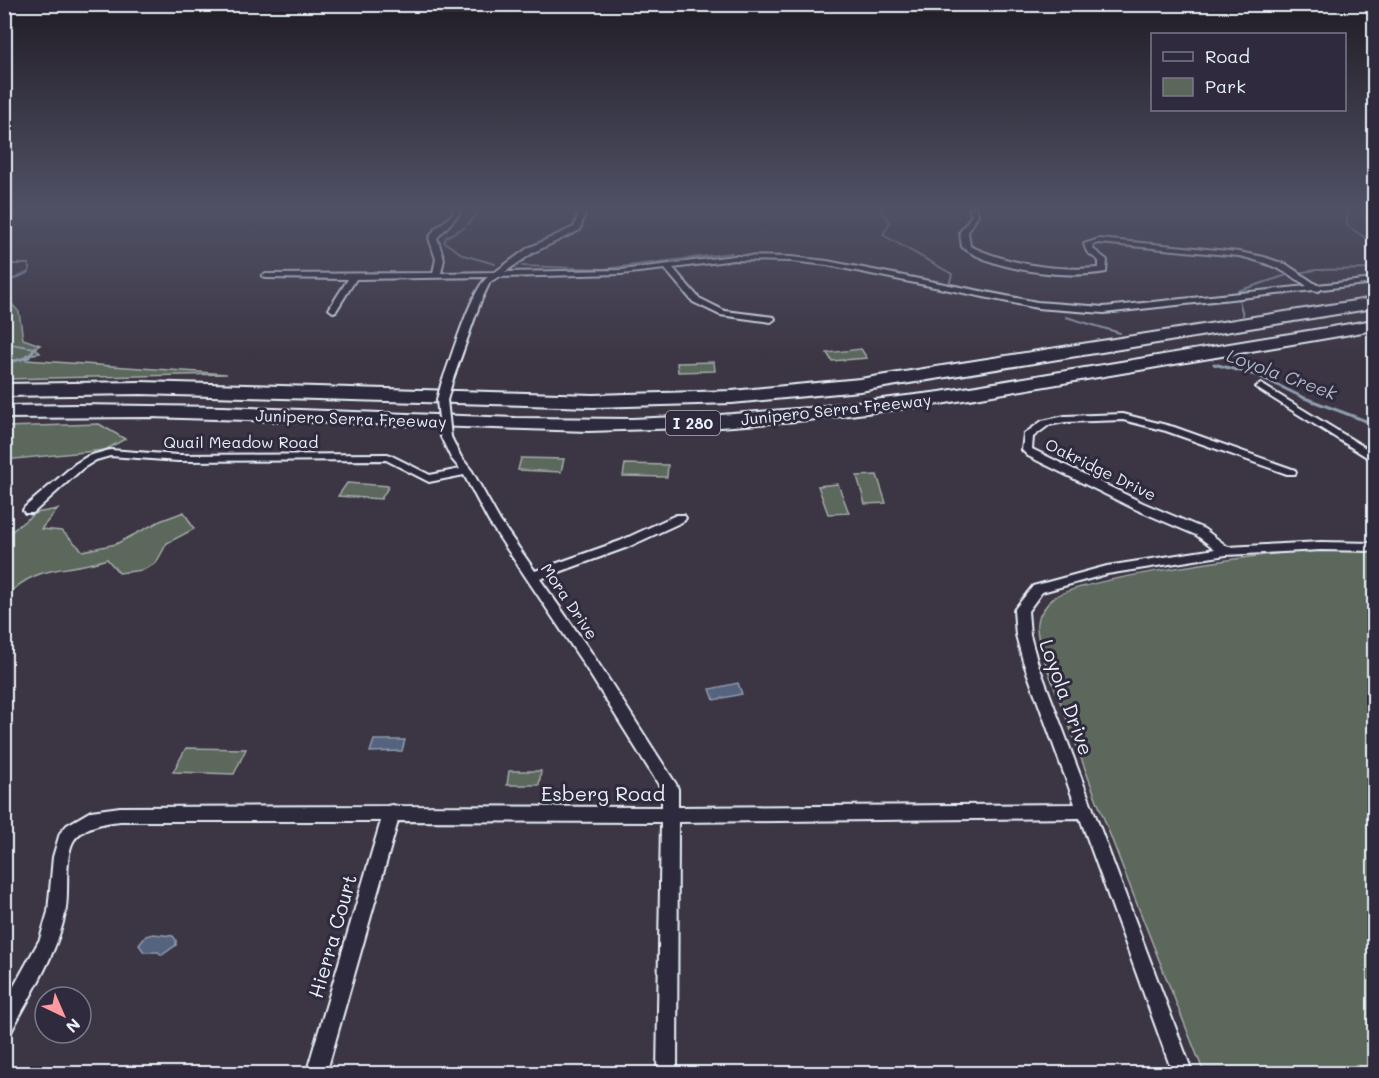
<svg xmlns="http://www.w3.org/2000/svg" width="1379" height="1078" font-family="Mali,sans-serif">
<rect width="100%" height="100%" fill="#3c3543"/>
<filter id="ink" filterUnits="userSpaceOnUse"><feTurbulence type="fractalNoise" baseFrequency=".0167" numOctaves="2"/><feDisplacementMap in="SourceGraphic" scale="12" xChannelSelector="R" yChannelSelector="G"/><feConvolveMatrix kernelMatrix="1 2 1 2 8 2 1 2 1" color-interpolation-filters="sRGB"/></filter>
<g filter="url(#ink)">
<!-- green -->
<g fill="#5c675b" stroke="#a2acaa" stroke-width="1.5">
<polygon points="5,296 19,312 23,339 40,345 35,348 40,353 26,355 26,360 227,374 5,379"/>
<polygon points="861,349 867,358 832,361 827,353"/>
<polygon points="714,362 715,371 678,372 677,363"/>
<polygon points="99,424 125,439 105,450 5,460 5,427"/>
<polygon points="521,458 522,458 564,459 561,472 518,470"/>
<polygon points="625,464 668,465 667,477 623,476"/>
<polygon points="877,475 886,503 865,504 857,476"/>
<polygon points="347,483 389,486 381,499 338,496"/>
<polygon points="838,484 849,513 828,514 818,486"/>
<path d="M58,509L41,529L62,531L83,551L116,544L160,521L184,512L194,529L167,543L156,563L143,570L119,573L107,559C67,573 35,563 5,598V530L12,531L35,513Z"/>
<path d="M1308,550L1374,552V1073H1204C1157,954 1108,835 1065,714C1057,693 1035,644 1037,623C1038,615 1046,606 1051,600C1069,579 1270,554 1308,550Z"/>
<polygon points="186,748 246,749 234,774 173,772"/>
<polygon points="509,771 541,771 539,785 507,785"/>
</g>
<!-- water -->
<g fill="#54637e" stroke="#8f9caf" stroke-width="1.5">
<polygon points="738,683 742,694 714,700 710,689"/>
<polygon points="374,740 405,740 402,751 370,752"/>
<polygon points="153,934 173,936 176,940 176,945 162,955 158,952 144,952 139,945 146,936"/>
</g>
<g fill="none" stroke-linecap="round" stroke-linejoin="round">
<!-- stream-far1 -->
<g stroke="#8f9caf" stroke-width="2">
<polyline points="880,209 890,222 883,235 952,274 949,285"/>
<polyline points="1347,209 1347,226 1374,243"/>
<polyline points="468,224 481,209"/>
<polyline points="462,254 444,242 446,237 465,227"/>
<polyline points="463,255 495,264"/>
<polyline points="4,264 29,264 29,272 14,279 4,280"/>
<polyline points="522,266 604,269 732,253"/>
<polyline points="1238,291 1290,274 1316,270 1374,269"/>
<polyline points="1239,300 1243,315"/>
<polyline points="4,317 10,320 4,325"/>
<polyline points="1066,317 1120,333"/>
<polyline points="4,343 35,348"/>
</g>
<!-- stream -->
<g stroke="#8f9caf" stroke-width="3">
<polyline points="1250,359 1264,377"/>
<polyline points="14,361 29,357 35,347"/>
<polyline points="1214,364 1259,376 1302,397 1374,424"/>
</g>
<!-- street casing -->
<g stroke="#e8f1f8" stroke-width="4">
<g id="street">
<path d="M452,209H459L460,213L437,238L444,259L441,273L495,272L528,248L574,227L580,209H586L580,230L534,252L505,272L621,270L734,256L791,257L827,261L1037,302L1104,307L1307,286C1284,270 1267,262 1239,256L1099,243L1092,245L1093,249L1107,260L1106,272C1067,279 994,271 962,247L960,232L972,215L969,209H976L978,215L968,232L970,246C1011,265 1054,271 1099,268V261L1087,252L1084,244L1099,239L1239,252L1264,257L1287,265L1317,285L1374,279V283L1322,289L1318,291L1314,290L1104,313L1037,308L827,265L791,261L734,260L673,268L699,298L725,311L774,317L775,319L771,322L720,315L693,302L665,269L621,274L498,277L490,282L480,303L452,382L447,385L442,382C451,360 471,289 488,277L356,279L336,311L333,312L329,309L348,279L266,278L262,276L266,274L433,273L436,259L429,238L435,229L452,215L453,213Z"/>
<polygon points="1261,384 1374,453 1374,460 1370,459 1258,389 1256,387"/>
<path d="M1123,414L1174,427L1295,470L1296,472L1295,474H1287L1166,431L1123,420L1065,422L1049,425L1033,437L1032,449L1143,503L1204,529L1228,547L1321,542L1374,543V551L1321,550L1226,555L1107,574L1042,592L1028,611L1030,635L1037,661L1193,1074H1173L1080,818L678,822L677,1074H657L661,822L398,821L326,1074H306L381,821H120C104,823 84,826 74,840C63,858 70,893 65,914C56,956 31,994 11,1032L4,1035V1004L40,939L48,912L53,857L60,833L67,825L91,811L120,807L387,806L392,805L397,806L662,807V790L581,660L489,522L464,475L429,482L386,460L178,461L110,456L96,460L83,468L33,513H25L23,510L25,507L75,464L88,456L110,450L178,455L388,454L430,475L460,469L451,458L441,437L446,434L450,435L461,457L472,471L500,521L535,571L620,541L676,515H684L686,518L684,521L628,547L540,579L591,652L676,784L678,789V807L1075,804L1023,661L1016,635L1014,610L1033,586L1107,566L1215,549L1196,535L1135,509L1028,456L1022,450L1024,434L1042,421L1065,416Z"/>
</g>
</g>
<!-- highway casing -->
<g stroke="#e8f1f8" stroke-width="4">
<g id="highway">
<polygon points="1374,298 1374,308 860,391 732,403 593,407 141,394 4,396 4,384 141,382 593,395 732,391 860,379"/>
<polygon points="1374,320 1374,330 940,404 808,420 720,427 588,431 150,417 4,418 4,406 77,405 223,407 515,418 632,419 720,415 808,408 940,392"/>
</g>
</g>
<!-- street -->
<use href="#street" fill="#2f2a3d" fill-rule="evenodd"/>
<!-- highway -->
<use href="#highway" fill="#2f2a3d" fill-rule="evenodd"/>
<!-- street-bridge casing -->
<g stroke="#e8f1f8" stroke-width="14" stroke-linecap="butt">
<polyline id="street-bridge" points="446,437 442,400 447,382"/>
</g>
<!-- street-bridge -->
<use href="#street-bridge" stroke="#2f2a3d" stroke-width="10"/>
</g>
</g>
<!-- sky -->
<linearGradient id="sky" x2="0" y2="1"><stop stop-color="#211d25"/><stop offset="0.58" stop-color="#505166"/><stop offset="1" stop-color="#505166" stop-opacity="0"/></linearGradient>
<rect width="1379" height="360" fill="url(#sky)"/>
<g text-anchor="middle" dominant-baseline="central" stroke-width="6" stroke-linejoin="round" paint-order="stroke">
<!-- shield labels -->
<rect fill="#2f2a3d" stroke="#b0b5c0" stroke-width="1.5" x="666" y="411" width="54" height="24" rx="4.5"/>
<g font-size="15" font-weight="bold" fill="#e8f1f8">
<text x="693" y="423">I 280</text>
</g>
<!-- street labels -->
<g font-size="16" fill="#e8f1f8" stroke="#2f2a3d">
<text transform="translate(836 409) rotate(-6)">Junipero Serra Freeway</text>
<text transform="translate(351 418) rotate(2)">Junipero Serra Freeway</text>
<text x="241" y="441">Quail Meadow Road</text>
<text transform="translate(1101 469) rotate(26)">Oakridge Drive</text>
<text transform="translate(570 601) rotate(56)">Mora Drive</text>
</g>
<!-- water labels -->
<g font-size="18" font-style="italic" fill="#adb8c7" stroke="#2f2a3d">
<text transform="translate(1282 374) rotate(20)">Loyola Creek</text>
</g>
<!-- near-street labels -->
<g font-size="20" fill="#e8f1f8" stroke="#2f2a3d">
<text transform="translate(1067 697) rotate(70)">Loyola Drive</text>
<text x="603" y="793">Esberg Road</text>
<text transform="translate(332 936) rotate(-74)">Hierra Court</text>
</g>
</g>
<!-- margin -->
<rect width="1379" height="1078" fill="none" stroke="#2f2a3d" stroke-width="24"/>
<rect x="12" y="12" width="1355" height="1054" fill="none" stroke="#e8f1f8" stroke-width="2" filter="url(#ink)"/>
<!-- legend -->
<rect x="1151" y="33" width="195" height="78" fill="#2f2a3d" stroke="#797a88" stroke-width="1.5"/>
<rect x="1163" y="52" width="30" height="9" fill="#2f2a3d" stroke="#797a88" stroke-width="1.5"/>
<text x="1205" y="63" font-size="18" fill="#e8f1f8">Road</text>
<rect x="1163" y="78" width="30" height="18" fill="#5c675b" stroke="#797a88" stroke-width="1.5"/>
<text x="1205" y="93" font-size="18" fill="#e8f1f8">Park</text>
<!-- north arrow -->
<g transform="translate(63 1015) rotate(136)"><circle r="28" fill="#2f2a3d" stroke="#797a88" stroke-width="1.5"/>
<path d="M0-4.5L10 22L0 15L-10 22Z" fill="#ff9aa2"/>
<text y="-9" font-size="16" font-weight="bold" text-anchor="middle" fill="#e8f1f8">N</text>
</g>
</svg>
